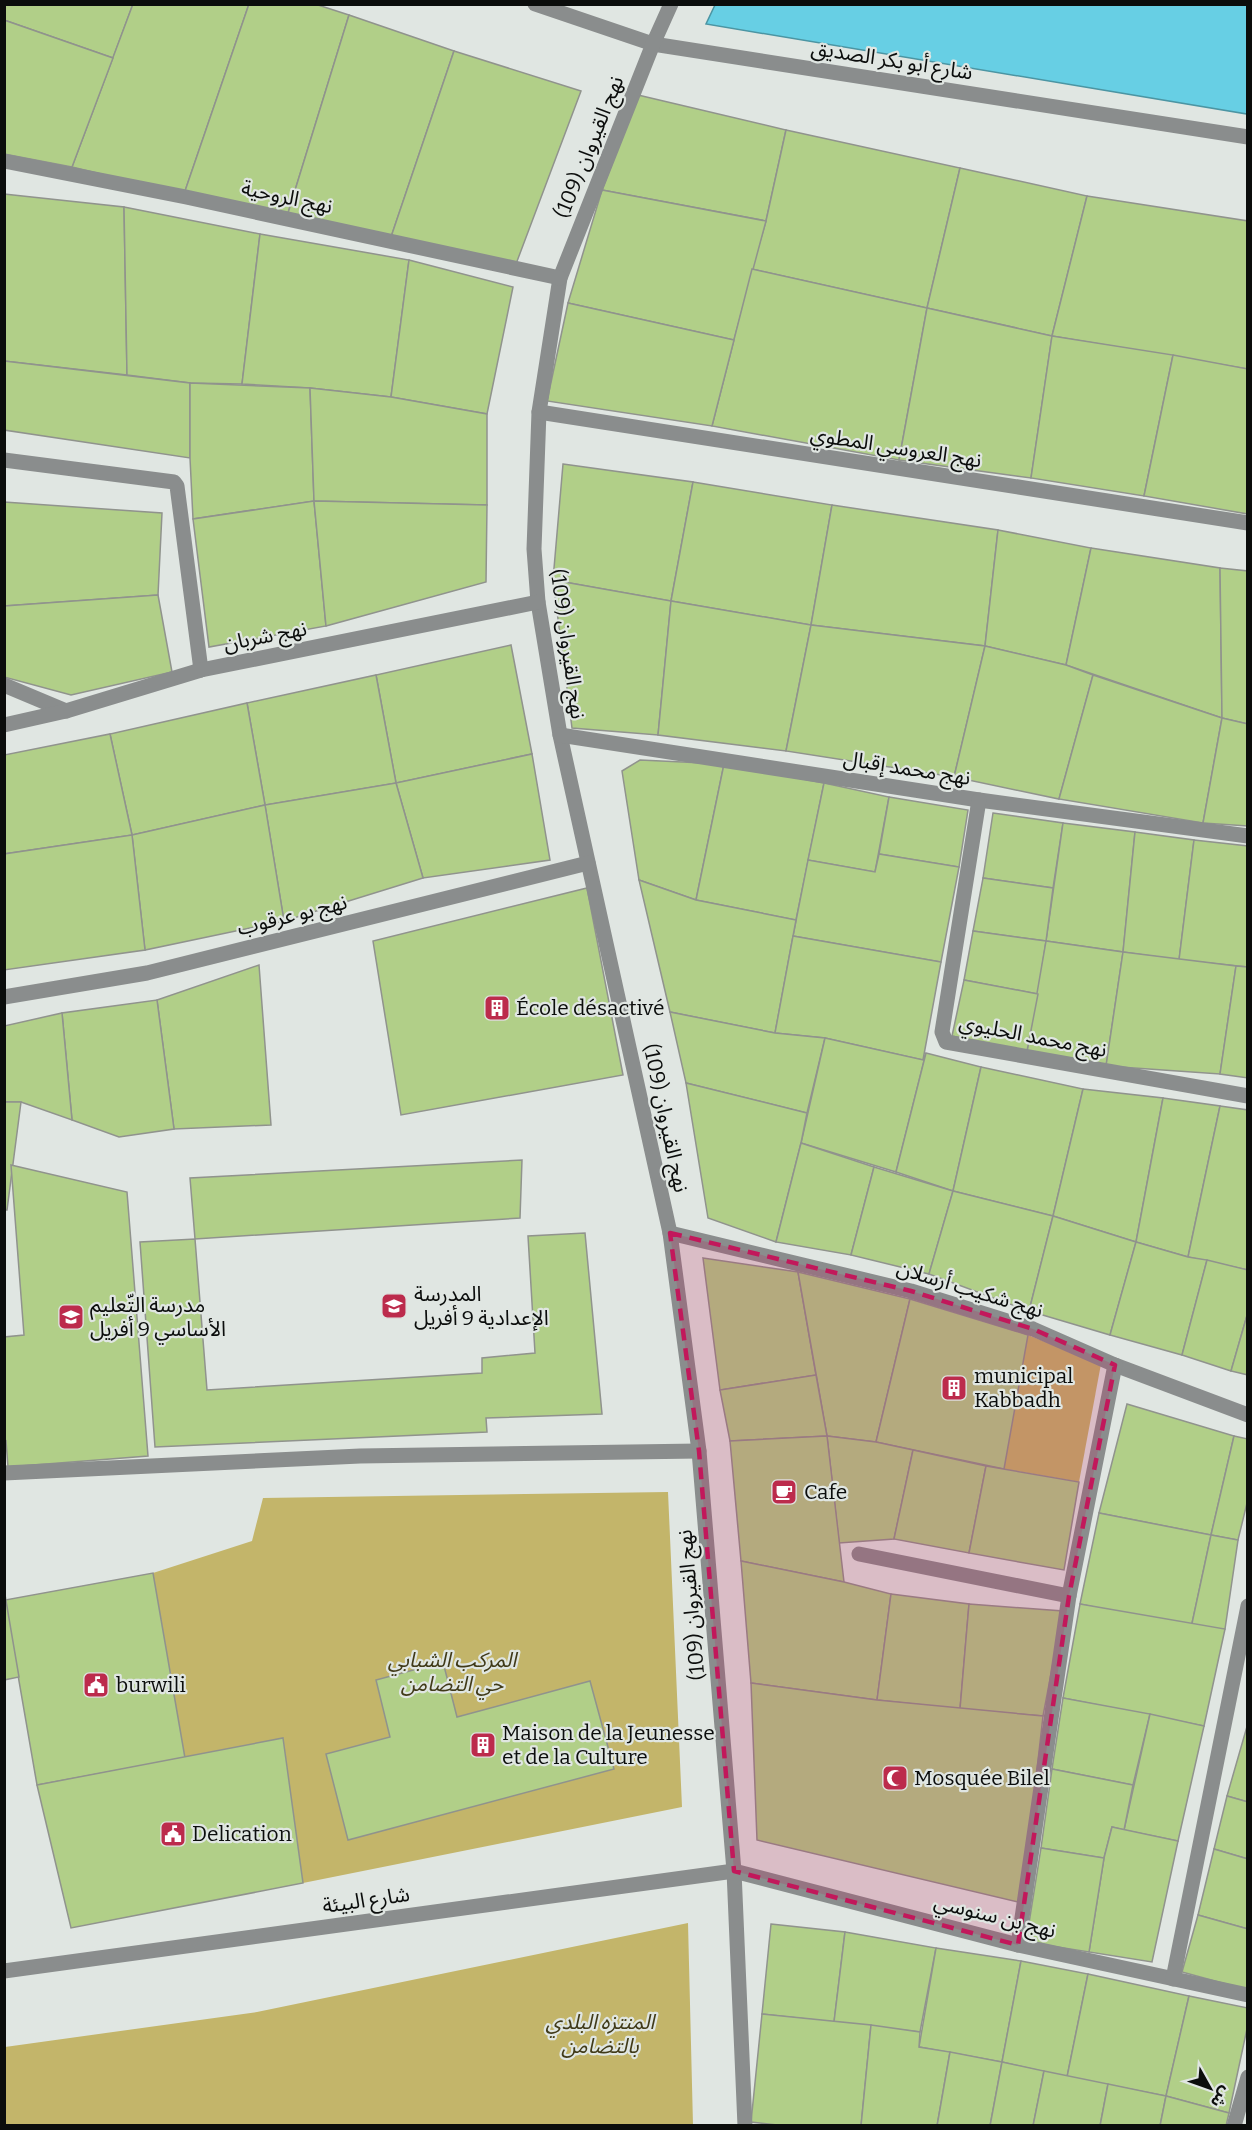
<svg xmlns="http://www.w3.org/2000/svg" width="1252" height="2130" font-family="Bitter,'Noto Sans Arabic',serif">
<rect width="100%" height="100%" fill="#e0e6e2"/>
<!-- green -->
<g fill="#c3b56a">
<polygon points="1028,1335 1101,1364 1079,1482 1004,1469"/>
<polygon points="668,1492 682,1807 303,1883 283,1738 185,1758 153,1573 252,1541 263,1498"/>
<polygon points="688,1923 693,2125 5,2125 5,2047 257,2012"/>
</g>
<!-- water -->
<polygon fill="#67cfe4" stroke="#4b95a3" stroke-width="1.5" points="715,5 1247,5 1247,114 706,24"/>
<!-- building -->
<g fill="#b1cf88" stroke="#90938d" stroke-width="1.5">
<polygon points="4,4 133,4 113,58 4,20"/>
<polygon points="133,4 249,4 184,194 72,167"/>
<polygon points="249,4 315,4 349,15 288,213 184,194"/>
<polygon points="349,15 454,51 391,237 288,213"/>
<polygon points="4,20 113,58 72,167 4,154"/>
<polygon points="454,51 581,91 516,264 391,237"/>
<polygon points="638,95 786,130 766,221 602,190"/>
<polygon points="786,130 960,168 927,308 752,269 766,221"/>
<polygon points="960,168 1087,196 1052,336 927,308"/>
<polygon points="602,190 766,221 734,340 568,303"/>
<polygon points="4,194 124,207 127,375 4,361"/>
<polygon points="1087,196 1248,221 1248,369 1052,336"/>
<polygon points="124,207 260,234 242,384 190,383 127,375"/>
<polygon points="260,234 409,260 391,397 310,388 242,384"/>
<polygon points="409,260 513,287 487,414 391,397"/>
<polygon points="752,269 927,308 899,460 712,426"/>
<polygon points="568,303 734,340 712,426 547,401"/>
<polygon points="927,308 1052,336 1031,478 899,460"/>
<polygon points="1052,336 1173,355 1144,496 1031,478"/>
<polygon points="1173,355 1248,369 1248,514 1144,496"/>
<polygon points="4,361 190,383 190,458 4,430"/>
<polygon points="190,383 310,388 314,501 193,519 190,458"/>
<polygon points="310,388 391,397 487,414 487,505 314,501"/>
<polygon points="563,464 693,482 671,601 553,580"/>
<polygon points="693,482 832,505 811,625 671,601"/>
<polygon points="314,501 326,626 209,647 193,519"/>
<polygon points="314,501 487,505 486,582 326,626"/>
<polygon points="4,502 162,513 158,595 4,606"/>
<polygon points="832,505 998,530 985,646 811,625"/>
<polygon points="998,530 1091,548 1066,665 985,646"/>
<polygon points="1091,548 1220,568 1222,718 1066,665"/>
<polygon points="1220,568 1248,571 1248,724 1222,718"/>
<polygon points="553,580 671,601 658,735 572,728"/>
<polygon points="158,595 172,672 71,695 4,677 4,606"/>
<polygon points="671,601 811,625 786,751 658,735"/>
<polygon points="811,625 985,646 954,777 786,751"/>
<polygon points="511,645 532,754 396,783 376,675"/>
<polygon points="985,646 1066,665 1093,675 1059,799 954,777"/>
<polygon points="376,675 396,783 265,805 247,703"/>
<polygon points="1093,675 1222,718 1203,823 1059,799"/>
<polygon points="247,703 265,805 132,835 110,734"/>
<polygon points="1222,718 1248,724 1248,826 1203,823"/>
<polygon points="110,734 132,835 4,854 4,755"/>
<polygon points="532,754 550,860 423,878 396,783"/>
<polygon points="640,760 724,764 696,900 639,880 622,771"/>
<polygon points="724,764 824,783 796,920 696,900"/>
<polygon points="396,783 423,878 284,921 265,805"/>
<polygon points="824,783 889,797 875,872 808,860"/>
<polygon points="889,797 968,810 959,867 879,854"/>
<polygon points="265,805 284,921 145,950 132,835"/>
<polygon points="993,813 1063,823 1053,888 983,878"/>
<polygon points="1063,823 1135,832 1123,952 1046,941"/>
<polygon points="1135,832 1194,840 1179,960 1123,952"/>
<polygon points="132,835 145,950 4,970 4,854"/>
<polygon points="1194,840 1248,846 1248,967 1179,960"/>
<polygon points="879,854 959,867 941,962 793,936 808,860 875,872"/>
<polygon points="983,878 1053,888 1046,941 973,931"/>
<polygon points="639,880 696,900 796,920 775,1033 670,1012"/>
<polygon points="587,888 623,1075 401,1115 373,941"/>
<polygon points="973,931 1046,941 1038,994 964,980"/>
<polygon points="793,936 941,962 923,1060 825,1038 775,1033"/>
<polygon points="1046,941 1123,952 1106,1066 1027,1051"/>
<polygon points="1123,952 1236,966 1220,1074 1106,1066"/>
<polygon points="259,965 271,1125 174,1129 157,1000"/>
<polygon points="1236,966 1248,967 1248,1078 1220,1074"/>
<polygon points="964,980 1038,994 1027,1051 952,1036"/>
<polygon points="157,1000 174,1129 119,1137 72,1120 62,1013"/>
<polygon points="670,1012 775,1033 825,1038 807,1113 686,1083"/>
<polygon points="62,1013 72,1120 21,1102 4,1102 4,1026"/>
<polygon points="825,1038 923,1060 926,1053 896,1172 801,1143"/>
<polygon points="926,1053 981,1067 953,1191 896,1172"/>
<polygon points="981,1067 1083,1089 1053,1216 953,1191"/>
<polygon points="686,1083 807,1113 801,1143 776,1242 708,1218"/>
<polygon points="1083,1089 1163,1098 1136,1242 1053,1216"/>
<polygon points="1163,1098 1220,1106 1188,1257 1136,1242"/>
<polygon points="4,1102 21,1102 7,1210 4,1210"/>
<polygon points="1220,1106 1248,1110 1248,1270 1188,1257"/>
<polygon points="801,1143 874,1167 851,1255 776,1242"/>
<polygon points="522,1160 520,1218 195,1239 190,1178"/>
<polygon points="11,1165 127,1192 148,1456 8,1467 6,1441 4,1442 4,1337 24,1335"/>
<polygon points="874,1167 953,1191 929,1274 851,1255"/>
<polygon points="953,1191 1053,1216 1029,1311 929,1274"/>
<polygon points="1053,1216 1136,1242 1110,1335 1029,1311"/>
<polygon points="585,1233 602,1414 486,1418 487,1432 155,1447 140,1242 195,1239 207,1390 482,1373 482,1358 535,1353 528,1236"/>
<polygon points="1136,1242 1188,1257 1207,1260 1182,1355 1110,1335"/>
<polygon points="703,1258 798,1272 816,1375 720,1390"/>
<polygon points="1207,1260 1248,1270 1248,1312 1231,1371 1182,1355"/>
<polygon points="798,1272 910,1299 876,1442 827,1436"/>
<polygon points="910,1299 1028,1335 1004,1469 876,1442"/>
<polygon points="1248,1312 1248,1375 1231,1371"/>
<polygon points="816,1375 827,1436 730,1441 720,1390"/>
<polygon points="1127,1404 1234,1436 1211,1535 1099,1513"/>
<polygon points="827,1436 876,1442 913,1450 894,1539 839,1543"/>
<polygon points="827,1436 844,1582 741,1561 730,1441"/>
<polygon points="1234,1436 1248,1439 1248,1499 1238,1540 1211,1535"/>
<polygon points="913,1450 986,1466 969,1553 894,1539"/>
<polygon points="986,1466 1079,1482 1064,1570 969,1553"/>
<polygon points="1099,1513 1211,1535 1191,1628 1080,1604"/>
<polygon points="1211,1535 1238,1540 1225,1629 1191,1628"/>
<polygon points="741,1561 844,1582 891,1594 877,1700 751,1683"/>
<polygon points="153,1573 185,1758 37,1785 5,1600"/>
<polygon points="4,1589 19,1677 4,1680"/>
<polygon points="891,1594 969,1604 960,1709 877,1700"/>
<polygon points="969,1604 1063,1611 1043,1716 960,1709"/>
<polygon points="1080,1604 1225,1629 1204,1726 1063,1698"/>
<polygon points="443,1662 457,1717 590,1681 614,1769 348,1840 326,1754 390,1737 376,1680"/>
<polygon points="751,1683 877,1700 1043,1716 1022,1903 757,1840"/>
<polygon points="1063,1698 1150,1714 1133,1785 1052,1769"/>
<polygon points="1150,1714 1204,1726 1178,1841 1124,1830"/>
<polygon points="1248,1723 1248,1802 1227,1796"/>
<polygon points="283,1738 303,1883 71,1928 37,1785"/>
<polygon points="1052,1769 1133,1785 1124,1830 1112,1827 1104,1858 1041,1848"/>
<polygon points="1227,1796 1248,1802 1248,1859 1214,1849"/>
<polygon points="1112,1827 1178,1841 1152,1962 1089,1952 1104,1858"/>
<polygon points="1041,1848 1104,1858 1089,1952 1026,1942"/>
<polygon points="1214,1849 1248,1859 1248,1929 1198,1915"/>
<polygon points="1198,1915 1248,1929 1248,1990 1182,1972"/>
<polygon points="771,1924 845,1932 834,2022 762,2014"/>
<polygon points="845,1932 936,1948 920,2032 834,2022"/>
<polygon points="936,1948 1021,1961 1002,2062 919,2047"/>
<polygon points="1021,1961 1088,1974 1067,2077 1002,2062"/>
<polygon points="1088,1974 1189,1996 1166,2096 1067,2077"/>
<polygon points="1189,1996 1248,2008 1248,2024 1229,2113 1166,2096"/>
<polygon points="762,2014 871,2025 861,2126 786,2126 751,2122"/>
<polygon points="871,2025 920,2032 919,2047 950,2052 937,2126 861,2126"/>
<polygon points="950,2052 1002,2062 990,2126 937,2126"/>
<polygon points="1002,2062 1044,2071 1033,2126 990,2126"/>
<polygon points="1044,2071 1108,2084 1100,2126 1033,2126"/>
<polygon points="1108,2084 1166,2096 1160,2126 1100,2126"/>
<polygon points="1166,2096 1229,2113 1226,2126 1160,2126"/>
</g>
<g fill="none" stroke-linecap="round" stroke-linejoin="round">
<!-- minor -->
<g stroke="#8a8d8d" stroke-width="15">
<polyline points="535,4 653,44 1248,137"/>
<polyline points="671,4 653,44 560,278 539,412 534,549 538,602 560,735 670,1233 699,1451 734,1871 745,2126"/>
<polyline points="4,161 186,197 560,278"/>
<polyline points="539,412 1248,523"/>
<polyline points="4,460 174,482 177,486 201,670"/>
<polyline points="4,685 66,711"/>
<polyline points="4,725 66,711 201,670 538,602"/>
<polyline points="560,735 979,800 1248,836"/>
<polyline points="979,800 942,1032 946,1042 1248,1096"/>
<polyline points="4,997 147,973 588,863"/>
<polyline points="670,1233 911,1291 1033,1329 1115,1365 1248,1415"/>
<polyline points="4,1473 360,1456 699,1451"/>
<polyline points="859,1554 1069,1596"/>
<polyline points="1018,1945 1069,1596 1115,1365"/>
<polyline points="4,1971 734,1871 1018,1945 1248,1995"/>
<polyline points="1173,1979 1248,1606"/>
<polyline points="1234,2126 1248,2077"/>
</g>
</g>
<!-- marked area -->
<path fill="#c2185b" fill-opacity="0.2" stroke="#c2185b" stroke-width="4.5" stroke-dasharray="12 8" stroke-linejoin="round" d="M670,1233L911,1291L1033,1329L1115,1365L1069,1596L1018,1945L734,1871L699,1451Z"/>
<!-- icons -->
<defs>
<g id="building-square" transform="scale(1.35)"><rect x="-9" y="-9" width="18" height="18" rx="4" fill="#bc2b4c" stroke="#e0e6e2"/><path d="M-4-6H4V6H1V3H-1V6H-4ZM-2.5-4.3h1.7v1.8h-1.7ZM.8-4.3h1.7v1.8H.8ZM-2.5-1h1.7V.8h-1.7ZM.8-1h1.7V.8H.8Z" fill="#fff"/></g>
<g id="school-square" transform="scale(1.35)"><rect x="-9" y="-9" width="18" height="18" rx="4" fill="#bc2b4c" stroke="#e0e6e2"/><path d="M0-5L7-2L0 1L-7-2ZM-4 1L0 2.5L4 1V4Q0 6-4 4Z" fill="#fff"/></g>
<g id="cafe-square" transform="scale(1.35)"><rect x="-9" y="-9" width="18" height="18" rx="4" fill="#bc2b4c" stroke="#e0e6e2"/><path d="M-5.5-4.5H6V0H3Q3 3.5 0 3.5H-2.5Q-5.5 3.5-5.5 0ZM3-3.2v2h1.7v-2ZM-6 4.5H4V6H-6Z" fill="#fff"/></g>
<g id="civic-square" transform="scale(1.35)"><rect x="-9" y="-9" width="18" height="18" rx="4" fill="#bc2b4c" stroke="#e0e6e2"/><path d="M-.6-6.5H3V-4.5H.6V-3L4-1V1h2V6H-6V1h2V-1L-.6-3ZM-1.2 2.5V6h2.4V2.5Z" fill="#fff"/></g>
<g id="mosque-square" transform="scale(1.35)"><rect x="-9" y="-9" width="18" height="18" rx="4" fill="#bc2b4c" stroke="#e0e6e2"/><path d="M3.5-4.9A6 6 0 1 0 3.5 4.9A5 5 0 1 1 3.5-4.9Z" fill="#fff"/></g>
</defs>
<g fill-rule="evenodd">
<use href="#building-square" x="497" y="1008"/>
<use href="#school-square" x="394" y="1306"/>
<use href="#school-square" x="71" y="1317"/>
<use href="#building-square" x="954" y="1388"/>
<use href="#cafe-square" x="784" y="1492"/>
<use href="#civic-square" x="96" y="1685"/>
<use href="#building-square" x="483" y="1745"/>
<use href="#mosque-square" x="895" y="1778"/>
<use href="#civic-square" x="173" y="1834"/>
</g>
<g text-anchor="middle" dominant-baseline="central" stroke-width="4.5" stroke-linejoin="round" paint-order="stroke">
<!-- street labels -->
<g font-size="21" fill="#0b0d0c" stroke="#e0e6e2">
<text transform="translate(892 60) rotate(9)">شارع أبو بكر الصديق</text>
<text transform="translate(589 147) rotate(-68)">نهج القيروان (109)</text>
<text transform="translate(287 197) rotate(12)">نهج الروحية</text>
<text transform="translate(896 447) rotate(9)">نهج العروسي المطوي</text>
<text transform="translate(265 636) rotate(-11)">نهج شربان</text>
<text transform="translate(568 644) rotate(82)">نهج القيروان (109)</text>
<text transform="translate(907 768) rotate(9)">نهج محمد إقبال</text>
<text transform="translate(292 915) rotate(-14)">نهج بو عرقوب</text>
<text transform="translate(1033 1036) rotate(11)">نهج محمد الحليوي</text>
<text transform="translate(666 1118) rotate(78)">نهج القيروان (109)</text>
<text transform="translate(970 1289) rotate(17)">نهج شكيب أرسلان</text>
<text transform="translate(691 1605) rotate(-95)">نهج القيروان (109)</text>
<text transform="translate(366 1900) rotate(-8)">شارع البيئة</text>
<text transform="translate(995 1916) rotate(14)">نهج بن سنوسي</text>
</g>
<!-- poi labels -->
<g font-size="21" fill="#0b0d0c" stroke="#e0e6e2" text-anchor="start">
<text x="516" y="1008">École désactivé</text>
<text x="414" y="1294">المدرسة<tspan x="414" dy="24">الإعدادية 9 أفريل</tspan></text>
<text x="90" y="1305">مدرسة التّعليم<tspan x="90" dy="24">الأساسي 9 أفريل</tspan></text>
<text x="974" y="1376">municipal<tspan x="974" dy="24">Kabbadh</tspan></text>
<text x="804" y="1492">Cafe</text>
<text x="116" y="1685">burwili</text>
<text x="502" y="1733">Maison de la Jeunesse<tspan x="502" dy="24">et de la Culture</tspan></text>
<text x="914" y="1778">Mosquée Bilel</text>
<text x="192" y="1834">Delication</text>
</g>
<!-- park labels -->
<g font-size="21" font-style="italic" fill="#403a18" stroke="#e0e6e2">
<text x="452" y="1660">المركب الشبابي<tspan x="452" dy="24">حي التضامن</tspan></text>
<text x="600" y="2022">المنتزه البلدي<tspan x="600" dy="24">بالتضامن</tspan></text>
</g>
</g>
<!-- border -->
<rect width="1252" height="2130" fill="none" stroke="#0b0d0c" stroke-width="12"/>
<!-- north arrow -->
<g transform="translate(1210 2088) rotate(130)" stroke="#e0e6e2" stroke-width="4.5" paint-order="stroke">
<path d="M0-4.5L10 22L0 15L-10 22Z" fill="#0b0d0c"/>
<text y="-9" font-size="16" font-weight="bold" text-anchor="middle" fill="#0b0d0c">ش</text>
</g>
</svg>
